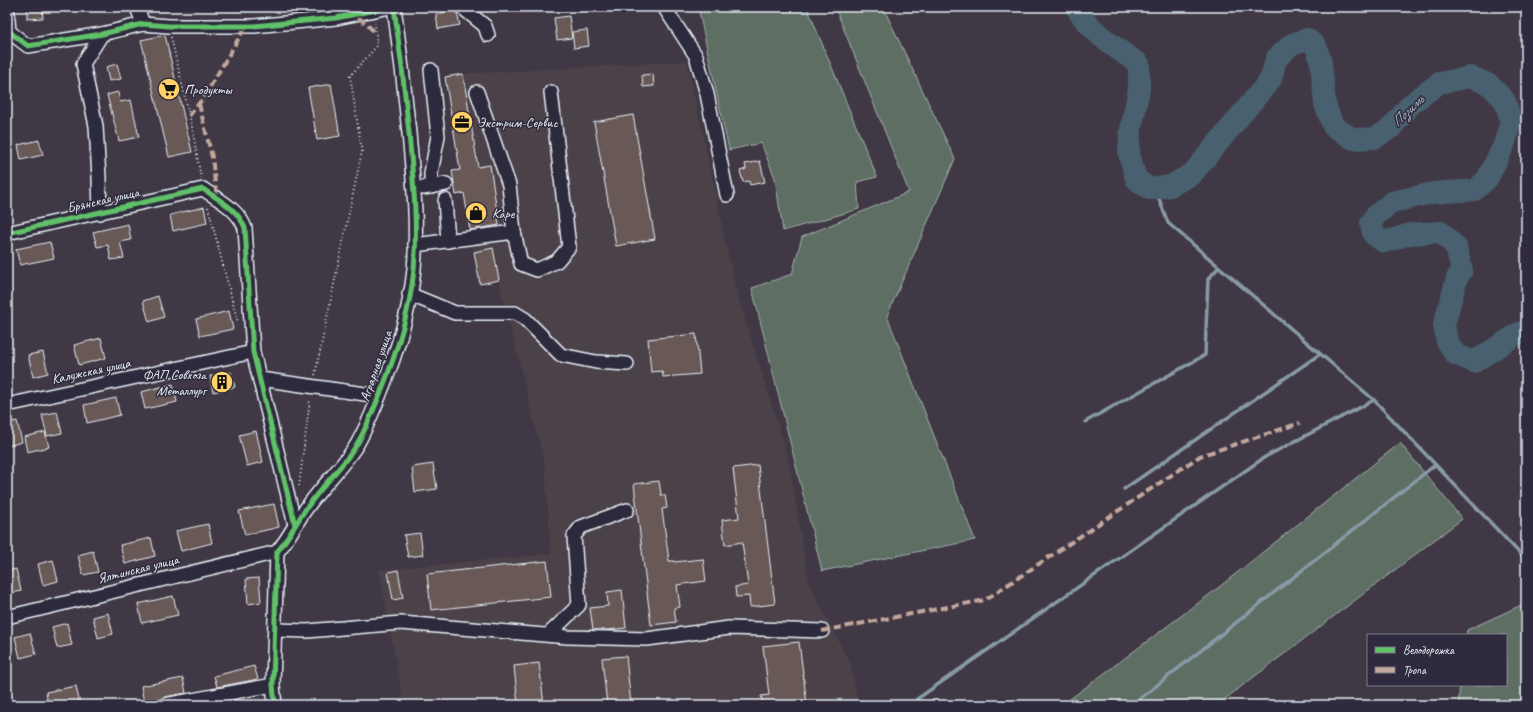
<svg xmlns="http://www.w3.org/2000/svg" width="1533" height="712" font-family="Caveat,sans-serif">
<rect width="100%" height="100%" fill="#403844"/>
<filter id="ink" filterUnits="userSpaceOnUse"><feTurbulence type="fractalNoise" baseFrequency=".025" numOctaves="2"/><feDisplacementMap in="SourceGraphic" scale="8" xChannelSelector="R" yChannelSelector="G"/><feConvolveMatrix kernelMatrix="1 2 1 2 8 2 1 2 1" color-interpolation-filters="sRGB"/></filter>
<g filter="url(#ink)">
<!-- built -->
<polygon fill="#4c4249" points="687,61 736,290 788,457 809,584 851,665 858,705 404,705 379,570 551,554 545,465 499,281 480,284 464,194 456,195 452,171 460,169 445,77 463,74"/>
<!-- green -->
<g fill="#5e6e64" stroke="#a3b0ae">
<polygon points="698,7 807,7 877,177 857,182 859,209 783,231 775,178 761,143 729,150"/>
<polygon points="835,7 883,7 955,159 887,316 975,540 822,571 752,288 792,274 802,237 909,192"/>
<polygon points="1400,443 1462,519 1217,705 1062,705 1209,595"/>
<polygon points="1526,603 1526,705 1458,705 1460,685 1506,685 1506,635 1466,635 1467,630"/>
</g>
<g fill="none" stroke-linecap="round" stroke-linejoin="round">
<!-- stream -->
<g stroke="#889ba6" stroke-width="3.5">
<polyline points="1155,188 1168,223 1374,400"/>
<polyline points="1085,422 1205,355 1208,279 1219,267"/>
<polyline points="1124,489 1320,354"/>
<polyline points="917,699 1265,457 1374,400 1526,560"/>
<polyline points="1132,705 1435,465"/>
</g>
<!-- river -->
<path stroke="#48616f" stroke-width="22" d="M1076,7C1090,32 1116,48 1139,64V89L1130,134L1129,153L1136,179L1150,189L1170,186L1192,174L1271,79L1276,59L1292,44L1307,39L1316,46L1321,63L1325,104L1333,126L1353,139L1375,138L1391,128L1411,104L1439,83L1471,77L1490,85L1505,101L1511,121L1504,145L1487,179L1475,190L1433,193L1392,202L1375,216L1371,223L1373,234L1384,242L1410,234L1441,232L1456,247L1462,270L1457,278L1444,325L1447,341L1455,354L1474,362L1519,333L1526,331"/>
</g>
<!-- building -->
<g fill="#685956" stroke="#e8f1f8">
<polygon points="27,7 42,7 43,18 27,19"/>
<polygon points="456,10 460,25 438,29 436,14"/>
<polygon points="569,16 572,38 557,40 554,18"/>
<polygon points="587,30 589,46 574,48 572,32"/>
<polygon points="165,35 192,152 169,157 141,40"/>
<polygon points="117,64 121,79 109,81 106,67"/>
<polygon points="463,74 478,167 490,165 499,225 470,230 464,193 456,195 452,171 460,170 445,77"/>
<polygon points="653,74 654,86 643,87 642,75"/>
<polygon points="331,84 340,136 317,140 308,88"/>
<polygon points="118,92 120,102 131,100 139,137 119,141 107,95"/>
<polygon points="633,115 655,239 616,246 594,122"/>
<polygon points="39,140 43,155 21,160 18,145"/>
<polygon points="760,161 765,182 750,185 749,181 743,182 740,171 746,169 745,164"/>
<polygon points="204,207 207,223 173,231 170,215"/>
<polygon points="128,224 131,240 120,242 124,258 111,260 108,245 97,247 93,232"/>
<polygon points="50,242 54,258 20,265 16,249"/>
<polygon points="493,248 499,280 480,284 474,252"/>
<polygon points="158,296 164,317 149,322 143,301"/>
<polygon points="229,311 233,329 200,336 196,319"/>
<polygon points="696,334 700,374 663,377 662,371 651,372 648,339"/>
<polygon points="101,338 106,358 79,365 74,345"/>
<polygon points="43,352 48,373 33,377 28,355"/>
<polygon points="231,372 235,387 213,392 210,376"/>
<polygon points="173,384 177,402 145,409 141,392"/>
<polygon points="116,398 120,415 87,423 84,405"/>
<polygon points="57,412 62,433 47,436 42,415"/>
<polygon points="17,421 22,442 7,446 7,423"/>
<polygon points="256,431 263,462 247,466 239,435"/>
<polygon points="45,432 49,447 27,452 24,437"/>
<polygon points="433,464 437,489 415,492 412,467"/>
<polygon points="758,465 775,604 750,607 749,596 736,597 735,587 748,585 742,542 725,545 722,520 739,518 733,468"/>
<polygon points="659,481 661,495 665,495 667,508 662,509 669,561 674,561 674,562 703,559 706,581 677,585 680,607 674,608 676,622 651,625 634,484"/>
<polygon points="274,504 279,527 245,535 239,511"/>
<polygon points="208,524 212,543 181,551 176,531"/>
<polygon points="420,533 423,555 408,557 404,535"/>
<polygon points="151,538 155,556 125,564 120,545"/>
<polygon points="93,551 98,572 83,575 78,555"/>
<polygon points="53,560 58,581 43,585 38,564"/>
<polygon points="547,561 551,597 431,610 427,574"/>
<polygon points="16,569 21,591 7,594 7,571"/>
<polygon points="398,570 403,598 393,600 388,572"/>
<polygon points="259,578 261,602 248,604 246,579"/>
<polygon points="622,590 626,628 608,630 593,630 590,608 608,606 607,592"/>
<polygon points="173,596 178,615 142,623 138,604"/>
<polygon points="108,613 113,634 98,638 93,617"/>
<polygon points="67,623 72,645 57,648 52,627"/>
<polygon points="30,633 36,654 20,658 15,637"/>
<polygon points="799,642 807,705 763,705 761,696 769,695 763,646"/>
<polygon points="626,656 631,705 607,705 602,658"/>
<polygon points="539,663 544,705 518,705 514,666"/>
<polygon points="254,666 258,679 217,687 214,676"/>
<polygon points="183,678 186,693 164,697 159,700 144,703 141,686"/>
<polygon points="76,686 80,705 48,705 46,692"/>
</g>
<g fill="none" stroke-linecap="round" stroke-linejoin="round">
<!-- minor casing -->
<g stroke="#e8f1f8" stroke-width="16">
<g id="minor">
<polyline points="7,7 9,32"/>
<polyline points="137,7 143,24"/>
<polyline points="463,7 464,9 485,26 488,35"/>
<polyline points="664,7 696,56 707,94 727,195"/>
<polyline points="7,30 28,46 102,34 143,24 169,26 254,26 336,18 390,7"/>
<polyline points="477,92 509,185 514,232 521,264 537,270 557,261 569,247 551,92"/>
<polyline points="431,187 431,173 438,136 431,70"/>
<polyline points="423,188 446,184"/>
<polyline points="445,200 448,241"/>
<polyline points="100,213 99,178 96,126 83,64 102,34"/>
<path d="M7,233L203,189C219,200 238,209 245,228L253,352L295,525"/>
<polyline points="415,245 514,232"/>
<polyline points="409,294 455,313 515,313 525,319 561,355 596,362 627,364"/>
<polyline points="260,379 379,396"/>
<polyline points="7,405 253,352"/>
<polyline points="7,617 277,552"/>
<polyline points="276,630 307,631 401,623 568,637 647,639 729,628 822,631"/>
<polyline points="548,635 579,605 574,536 581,527 627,510"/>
<polyline points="165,705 273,685"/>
<path d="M275,705L273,685L277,552C290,537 298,518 311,502C325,483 343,466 356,446C366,429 373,411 380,394C396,355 410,311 414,269C418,224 413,178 409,133C405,91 400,49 394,7"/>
</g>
</g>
<!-- path -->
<g stroke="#e8f1f8" stroke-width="2" stroke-dasharray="1 3" stroke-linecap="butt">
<polyline points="171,37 192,127 201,178"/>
<polyline points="208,207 238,323"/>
<polyline points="315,375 362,151 350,76 377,46 375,23"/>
<polyline points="299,486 310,399"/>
</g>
<!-- minor -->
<use href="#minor" stroke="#2f2a3d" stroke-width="13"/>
<!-- quiet -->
<g stroke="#c3a89e" stroke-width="4" stroke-dasharray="8 4" stroke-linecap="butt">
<polyline points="359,7 356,15 376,33"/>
<polyline points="199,104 212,157 217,199"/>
<polyline points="189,116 204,97 246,26"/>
<polyline points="822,631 985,600 1200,456 1300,423"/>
</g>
<!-- cycleway casing -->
<g stroke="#2f2a3d" stroke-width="8">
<g id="cycleway">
<polyline points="7,30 28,46 102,34 143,24 169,26 254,26 336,18 390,7"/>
<path d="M7,233L203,189C219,200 238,209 245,228L253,352L295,525"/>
<path d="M275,705L273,685L277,552C290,537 298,518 311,502C325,483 343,466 356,446C366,429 373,411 380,394C396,355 410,311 414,269C418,224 413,178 409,133C405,91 400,49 394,7"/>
</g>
</g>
<!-- cycleway -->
<use href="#cycleway" stroke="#61c268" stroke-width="5"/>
</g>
</g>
<!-- icons -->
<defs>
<g id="supermarket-disc" transform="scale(1.15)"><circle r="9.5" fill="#ffd166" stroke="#2f2a3d"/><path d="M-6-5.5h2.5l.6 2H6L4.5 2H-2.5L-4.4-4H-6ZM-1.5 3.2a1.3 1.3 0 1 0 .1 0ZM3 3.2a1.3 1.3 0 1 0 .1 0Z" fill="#111"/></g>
<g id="office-disc" transform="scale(1.15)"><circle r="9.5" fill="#ffd166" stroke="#2f2a3d"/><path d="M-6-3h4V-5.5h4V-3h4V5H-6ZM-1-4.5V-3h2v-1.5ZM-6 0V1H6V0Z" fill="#111"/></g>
<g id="shop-disc" transform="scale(1.15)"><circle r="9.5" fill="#ffd166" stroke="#2f2a3d"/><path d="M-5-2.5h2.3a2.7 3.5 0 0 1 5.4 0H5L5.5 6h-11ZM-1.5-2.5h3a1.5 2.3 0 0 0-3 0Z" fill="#111"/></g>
<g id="building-disc" transform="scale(1.15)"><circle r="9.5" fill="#ffd166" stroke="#2f2a3d"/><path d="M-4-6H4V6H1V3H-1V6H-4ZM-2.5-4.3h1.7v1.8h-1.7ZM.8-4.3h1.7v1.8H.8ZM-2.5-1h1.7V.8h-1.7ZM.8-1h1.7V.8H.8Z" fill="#111"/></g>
</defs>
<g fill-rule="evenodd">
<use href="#supermarket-disc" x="169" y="89"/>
<use href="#office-disc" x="462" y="122"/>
<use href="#shop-disc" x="476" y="213"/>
<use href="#building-disc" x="222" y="382"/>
</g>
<g text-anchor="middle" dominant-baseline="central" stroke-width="3" stroke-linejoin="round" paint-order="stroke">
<!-- poi labels -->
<g font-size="14" fill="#e8f1f8" stroke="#2f2a3d" text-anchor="start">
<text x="184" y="89">Продукты</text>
<text x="478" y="122">Экстрим-Сервис</text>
<text x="492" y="213">Каре</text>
<text x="206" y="374" text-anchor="end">ФАП Совхоза<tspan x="206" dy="16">Металлург</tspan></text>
</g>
<!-- street labels -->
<g font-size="14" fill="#e8f1f8" stroke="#2f2a3d">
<text transform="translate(103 200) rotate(-13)">Брянская улица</text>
<text transform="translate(376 366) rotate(-71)">Аграрная улица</text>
<text transform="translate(91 371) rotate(-12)">Калужская улица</text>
<text transform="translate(138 569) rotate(-14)">Ялтинская улица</text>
</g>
<!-- water labels -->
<g font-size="15" font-style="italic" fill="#a8b7c1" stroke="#2f2a3d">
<text transform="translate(1408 111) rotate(-44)">Позимь</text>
</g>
</g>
<!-- margin -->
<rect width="1533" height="712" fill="none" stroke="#2f2a3d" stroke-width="24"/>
<rect x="12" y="12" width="1509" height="688" fill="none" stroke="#e8f1f8" stroke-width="1.5" filter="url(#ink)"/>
<!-- legend -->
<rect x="1367" y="634" width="140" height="52" fill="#2f2a3d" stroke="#797a88"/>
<rect x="1375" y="647" width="20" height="6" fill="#61c268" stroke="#797a88"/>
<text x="1403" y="654" font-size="12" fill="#e8f1f8">Велодорожка</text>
<rect x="1375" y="667" width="20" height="6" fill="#c3a89e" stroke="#797a88"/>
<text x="1403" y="674" font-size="12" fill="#e8f1f8">Тропа</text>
</svg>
